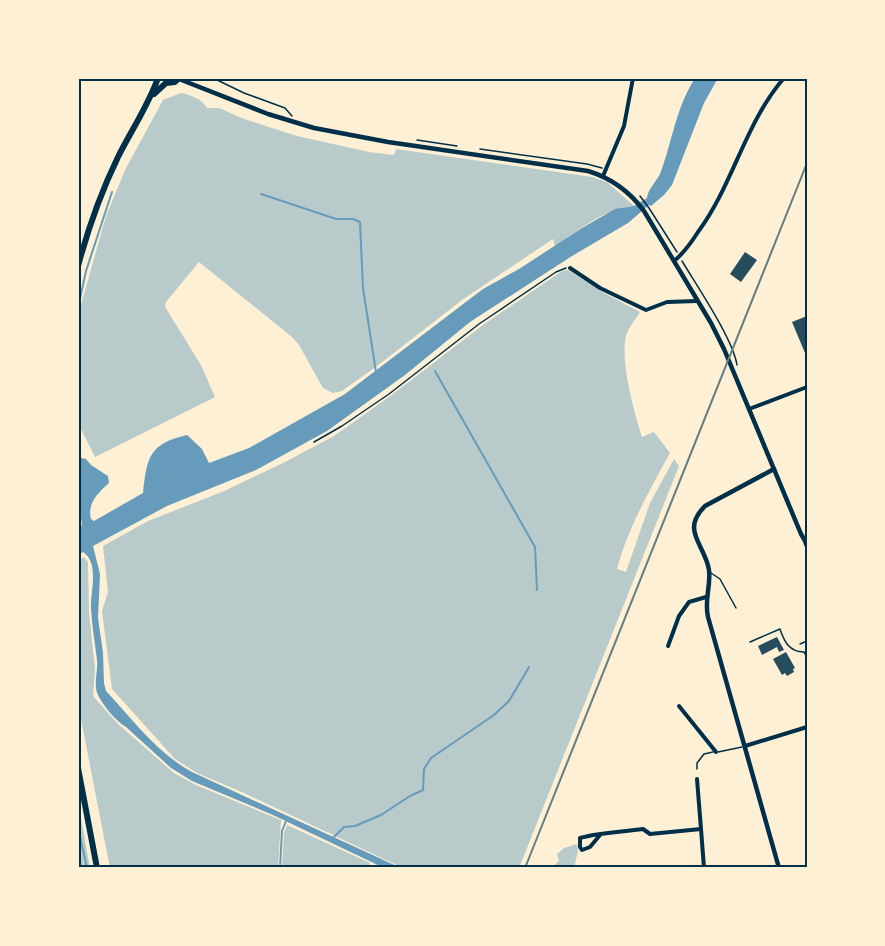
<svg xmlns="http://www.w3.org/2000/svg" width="885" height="946" font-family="'Open Sans',sans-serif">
<rect width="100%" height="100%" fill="#fdf0d5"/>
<!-- green -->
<g fill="#b9caca">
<path d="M181,93C191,95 202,99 207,108H219L244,119L297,136L369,152L394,155L396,149L592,177L607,182L634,206C605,208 579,230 555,246L553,239L462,300L377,366L342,391L333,393L323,388L299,345L292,337L199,262L166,302L165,307L201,365L215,397L95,457L78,423V324L81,305L106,216L126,168L163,100Z"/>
<path d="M568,270L604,293L640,312C636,319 628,328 626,336C620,361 634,412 642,437L654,432L670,453C649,491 628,528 617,569L626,572L650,503L674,459L679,466L519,868H403L244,793L197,773L175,759L112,689L102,611L108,592L103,546L148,521L222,492L285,462L334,436L389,397L483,325L562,271Z"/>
<polygon points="84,557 88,562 89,613 95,669 93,696 118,724 174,773 196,785 281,820 278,868 110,868 80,714 78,683 78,561"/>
<polygon points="78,802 90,868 78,868"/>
<polygon points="287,825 370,863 368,868 282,868 284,833"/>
<polygon points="577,844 578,851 574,868 551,868 559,861 557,854 564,848"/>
</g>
<!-- water -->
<path fill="#669bbc" d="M695,78H718L704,103L672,185L664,195L651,206L649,205L628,223L572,256L470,322L405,375L327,431L256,470L167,506L93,546L100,574L98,618L103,653L104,683L106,691C133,720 157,753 192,772L401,868H384L273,815L192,781L171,768L126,727C117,722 97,700 96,688C95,679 98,669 97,660C95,643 92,626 91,609C90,593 100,563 83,552L78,555V528L82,525L78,495L81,458L86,459L91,465L108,476L109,483C98,493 87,503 91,519L94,521L143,493C147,457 149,444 187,435L202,449L209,463L249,448L345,394L483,289L519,269L582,228L615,209L634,206L647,198C648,189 656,182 660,174C673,140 675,110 695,78Z"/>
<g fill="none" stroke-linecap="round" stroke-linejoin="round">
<!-- stream -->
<g stroke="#669bbc" stroke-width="2">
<polyline points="261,194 336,219 353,219 360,222 363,288 376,372"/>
<polyline points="78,308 86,271 112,192"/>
<polyline points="435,371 535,547 537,590"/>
<polyline points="78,827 87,868"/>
<polyline points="332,839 344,827 355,826 381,815 410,796 423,790 424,769 431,758 494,715 509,701 529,667"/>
<polyline points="280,868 282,831 286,821"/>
</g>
</g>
<!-- building -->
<g fill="#264d5e">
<polygon points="745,252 757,260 741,282 730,274"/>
<polygon points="807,316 807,353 805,353 792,322"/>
<polygon points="777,637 784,650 779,652 777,647 762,655 758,646"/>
<polygon points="786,652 795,668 793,669 794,672 787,676 785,673 782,675 773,659"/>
</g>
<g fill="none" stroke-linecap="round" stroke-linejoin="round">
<!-- path -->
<g stroke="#003049" stroke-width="1.5">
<polyline points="213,78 244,93 285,108 292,116"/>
<polyline points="417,140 457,146"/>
<polyline points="480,149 587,164 602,168"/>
<polyline points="640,196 649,208 677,252"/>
<path d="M682,261C697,286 733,339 737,365"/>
<polyline points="314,442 342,426 389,394 479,324 556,272 566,268"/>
<path d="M750,642L780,629C784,641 789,652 804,652L807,657"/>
</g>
<!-- service -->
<g stroke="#003049" stroke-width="1.5">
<polyline points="711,573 720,579 736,608"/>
<polyline points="800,644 807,641"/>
<polyline points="718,752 742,747"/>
<polyline points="697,769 697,763 704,754 713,752"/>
</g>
<!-- minor -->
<g stroke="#003049" stroke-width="4">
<polyline points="603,176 624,126 633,78"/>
<path d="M674,261C684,253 691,243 698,232C733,185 745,123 784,78"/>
<polyline points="570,268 600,288 646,310 667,302 697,301"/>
<polyline points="749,409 807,387"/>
<polyline points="804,539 807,547"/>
<polyline points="668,646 679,616 689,602 706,597"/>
<polyline points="679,706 716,752"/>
<polyline points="745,746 807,727"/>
<polyline points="697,779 701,829"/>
<path d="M600,835L590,847L582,850L580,847V838C600,832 623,832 643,829L650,834L701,829L704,868"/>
</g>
<!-- tertiary -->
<g stroke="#003049" stroke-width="4.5">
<path d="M179,79L268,114L314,128L388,142L588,171C611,178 630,192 644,211L711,323L724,349L801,534L804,539H807"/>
<path d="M774,469L705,506C680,531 705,544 709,570C711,586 704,600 708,617L779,868"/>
</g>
<!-- primary -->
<g stroke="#003049" stroke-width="6">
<polyline points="154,94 166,83 175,82 179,78"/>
<path d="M78,266C88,229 101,192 118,157C131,131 148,106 158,78"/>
<polyline points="78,768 97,868"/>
</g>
<!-- rail -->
<polyline stroke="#657d81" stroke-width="2" points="525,868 807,163"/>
</g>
<!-- border -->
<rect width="885" height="946" fill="none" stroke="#fdf0d5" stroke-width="159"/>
<rect x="80" y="80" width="726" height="786" fill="none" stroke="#003049" stroke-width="2"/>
</svg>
